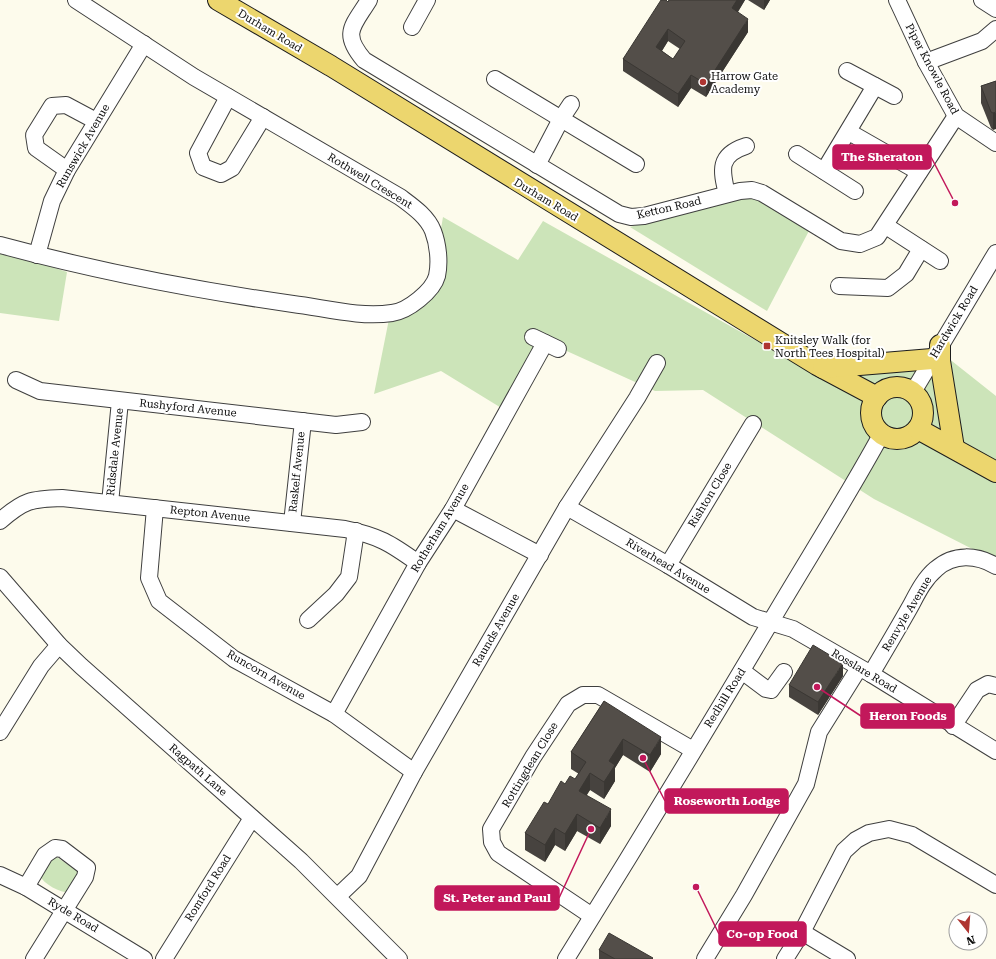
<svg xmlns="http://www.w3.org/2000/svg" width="996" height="959" font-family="'Roboto Serif',serif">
<rect width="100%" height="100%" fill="#fdfbec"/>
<!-- green -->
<g fill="#cce4b9">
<polygon points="747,193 811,227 767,311 630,227"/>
<polygon points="443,217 518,260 543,221 796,363 938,350 996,396 996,561 874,499 703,390 655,391 538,338 503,409 441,371 374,394 390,314 430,293"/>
<polygon points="0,250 67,272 59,321 0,313"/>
<path d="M52,854L82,874L70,893C59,892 45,885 39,875Z"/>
</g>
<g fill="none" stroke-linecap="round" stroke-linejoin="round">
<!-- minor casing -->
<g stroke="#3f3f3f" stroke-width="18">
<g id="minor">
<path d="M369,0C353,26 341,33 364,60L619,214L631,217L644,216L740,191L752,190L762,193L841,241L860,244L877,237L956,116"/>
<polyline points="897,0 926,62 956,116 996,143"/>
<polyline points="982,0 996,9"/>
<polyline points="412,27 427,0"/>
<polyline points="926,62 982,41 996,29"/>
<polyline points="847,71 894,96"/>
<polyline points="495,79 636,164"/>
<polyline points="228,97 198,153 203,167 221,174 232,168 263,117"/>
<polyline points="849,132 919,172"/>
<polyline points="797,154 855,191"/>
<polyline points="537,165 561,119 571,104"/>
<polyline points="67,170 36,148 34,135 52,106 66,105 96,121"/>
<polyline points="824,171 875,86"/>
<path d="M727,194C721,170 718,155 746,146"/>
<polyline points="886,226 940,261"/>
<path d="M0,245C96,271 194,290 293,304C325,308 360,318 392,313C408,311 433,291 437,276C440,262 438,244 433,231C427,216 412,206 400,197L194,77L76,0"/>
<polyline points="37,255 52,201 67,170 144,44"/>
<polyline points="839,286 888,288 906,274 921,249"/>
<polyline points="533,337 558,349"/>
<polyline points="16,380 40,391 336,425 362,422"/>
<polyline points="913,392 996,253"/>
<polyline points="110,503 120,401"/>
<polyline points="567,507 668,565 753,617 793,629 871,674 996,751"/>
<polyline points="155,508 149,578 159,601 234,659 334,714 414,772"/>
<polyline points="453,509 540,555"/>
<path d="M0,521C24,500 31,499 62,498L345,529C379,536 390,543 418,563"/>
<polyline points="292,523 303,421"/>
<polyline points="668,565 753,424"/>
<polyline points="0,577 59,645 81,666 301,861 399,959"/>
<polyline points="308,620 336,594 349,577 356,531"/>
<polyline points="742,671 766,689 771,690 784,672"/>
<path d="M871,674C884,652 897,630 910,607C917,594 924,579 936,569C954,553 977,555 996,566"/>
<polyline points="334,714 418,563 453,509 545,343"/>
<polyline points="953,726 977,690 988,684 996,686"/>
<polyline points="0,732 41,666 59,645"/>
<polyline points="0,875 26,887 144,959"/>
<polyline points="26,887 45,855 55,848 62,849 87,868 85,877 34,959"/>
<polyline points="338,896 359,876 414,772 567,507 637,398 657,363"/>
<polyline points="592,916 498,853 492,842 491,829 533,757 568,704 583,695 598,695 693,750"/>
<polyline points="802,932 847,959"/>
<polyline points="164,959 252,818"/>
<path d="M566,959C635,848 703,736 770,623C807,560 846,499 881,435"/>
<polyline points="705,959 744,895 806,784 819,732 859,668"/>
<polyline points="785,959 802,932 844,851 856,840 869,833 889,829 912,835 996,885"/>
</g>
</g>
<!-- major casing -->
<g stroke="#1d1d1d" stroke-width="22">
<g id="major">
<polyline points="218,0 331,66 817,365 877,397"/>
<polyline points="940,345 940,361 954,448"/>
<polyline points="823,368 932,359"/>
<circle cx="897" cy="413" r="26"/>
<polyline points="918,429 996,472"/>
</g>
</g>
<!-- minor -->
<use href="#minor" stroke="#fff" stroke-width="16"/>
<!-- major -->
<use href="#major" stroke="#ecd66e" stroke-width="20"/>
</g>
<!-- wall -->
<g fill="#47433f" fill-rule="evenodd">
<path d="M669,0H745L738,12L748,32L706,97L691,88L678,107L623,71V59ZM668,41L680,49L673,59L662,51Z"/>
<polygon points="748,0 770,0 764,10"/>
<polygon points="996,81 993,130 991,128 981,103 981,86"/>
<polygon points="843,676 818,715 789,697 789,685"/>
<polygon points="604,701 661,754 650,772 623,755 615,768 615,781 604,799 590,790 586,795 611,826 600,844 577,831 565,851 555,845 545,862 525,850 525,833 548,804 565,784 575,779 579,774 571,769 571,752"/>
<polygon points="599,950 653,959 599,959"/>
</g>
<!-- shaded-wall -->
<g fill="#3a3733">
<polygon points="737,0 745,0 732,21 732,8"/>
<polygon points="764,0 770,0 764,10"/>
<polygon points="748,19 748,32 706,97 706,84"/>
<polygon points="668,29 668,41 656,60 656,47"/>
<polygon points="691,75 691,88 678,107 678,94"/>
<polygon points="996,112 996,129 993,130 993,113"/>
<polygon points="843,663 843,676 818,715 818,702"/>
<polygon points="661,737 661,754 650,772 650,755"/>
<polygon points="623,739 623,755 615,768 615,781 604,799 604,782 609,761"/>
<polygon points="590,773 590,790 579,808 579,791"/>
<polygon points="611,809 611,826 600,844 600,828"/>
<polygon points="577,814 577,831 565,851 565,834"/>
<polygon points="555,828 555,845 545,862 545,845"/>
</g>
<!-- building -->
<g fill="#534e49" stroke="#3a3733" fill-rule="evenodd">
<path d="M661,0H666L668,2L669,0H737L732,8L748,19L706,84L691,75L678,94L623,59ZM668,29L685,41L673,59L656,47Z"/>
<polygon points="996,81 996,112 993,113 991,112 981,86"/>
<polygon points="813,645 843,663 818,702 789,685"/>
<polygon points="604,701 661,737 650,755 623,739 609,761 615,765 604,782 590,773 579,791 611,809 600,828 577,814 565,834 555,828 545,845 525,833 544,802 548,804 561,781 565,784 570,776 575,779 586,762 571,752"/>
<polygon points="609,933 653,958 652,959 615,959 599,950"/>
</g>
<!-- markers -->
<g fill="#ae3531" stroke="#fff" stroke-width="1.5">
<circle cx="703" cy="82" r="4"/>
<rect x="763" y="342" width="8" height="8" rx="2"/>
</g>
<g text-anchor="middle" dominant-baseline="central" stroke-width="4" stroke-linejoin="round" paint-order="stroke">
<!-- street labels -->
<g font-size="11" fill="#0c0c0c" stroke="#fff">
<text transform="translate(270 31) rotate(31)">Durham Road</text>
<text transform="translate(932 69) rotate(62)">Piper Knowle Road</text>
<text transform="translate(83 146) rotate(-60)">Runswick Avenue</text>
<text transform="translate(370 181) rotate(31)">Rothwell Crescent</text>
<text transform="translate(546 200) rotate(31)">Durham Road</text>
<text transform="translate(669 208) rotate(-13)">Ketton Road</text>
<text transform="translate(954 322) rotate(-59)">Hardwick Road</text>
<text transform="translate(188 408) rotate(6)">Rushyford Avenue</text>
<text transform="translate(115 452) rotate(-84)">Ridsdale Avenue</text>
<text transform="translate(297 472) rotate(-84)">Raskelf Avenue</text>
<text transform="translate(710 495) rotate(-59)">Rishton Close</text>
<text transform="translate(210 514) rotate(6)">Repton Avenue</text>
<text transform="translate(440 528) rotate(-59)">Rotherham Avenue</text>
<text transform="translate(668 566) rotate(31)">Riverhead Avenue</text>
<text transform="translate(907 614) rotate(-59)">Renvyle Avenue</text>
<text transform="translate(496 630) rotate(-60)">Raunds Avenue</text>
<text transform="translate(864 671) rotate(31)">Rosslare Road</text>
<text transform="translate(266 675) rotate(30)">Runcorn Avenue</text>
<text transform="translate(725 698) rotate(-58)">Redhill Road</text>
<text transform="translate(530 765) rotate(-59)">Rottingdean Close</text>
<text transform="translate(198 770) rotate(41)">Ragpath Lane</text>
<text transform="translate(208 888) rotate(-58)">Romford Road</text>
<text transform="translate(73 915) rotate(31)">Ryde Road</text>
</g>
<!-- poi labels -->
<g font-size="11" fill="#0c0c0c" stroke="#fff" text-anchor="start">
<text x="711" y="76">Harrow Gate<tspan x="711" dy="13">Academy</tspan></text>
<text x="775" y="340">Knitsley Walk (for<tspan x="775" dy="13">North Tees Hospital)</tspan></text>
</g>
</g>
<!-- callouts -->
<path fill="none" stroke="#c2185b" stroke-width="1.5" d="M955 203L931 157M817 687L861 716M643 758L665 801M591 829L559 898M696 887L719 934"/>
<g fill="#c2185b" stroke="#fff" stroke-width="1.5">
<circle cx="955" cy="203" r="4"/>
<circle cx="817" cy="687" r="4"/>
<circle cx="643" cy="758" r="4"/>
<circle cx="591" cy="829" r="4"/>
<circle cx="696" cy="887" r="4"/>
</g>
<g fill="#c2185b" stroke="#c2185b" stroke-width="1.5">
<rect x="833" y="145" width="98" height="24" rx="4"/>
<rect x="861" y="704" width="93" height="24" rx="4"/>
<rect x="665" y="789" width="123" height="24" rx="4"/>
<rect x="435" y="886" width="124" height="24" rx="4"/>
<rect x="719" y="922" width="87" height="24" rx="4"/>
</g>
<g font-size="12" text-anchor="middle" font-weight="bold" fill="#fff">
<text x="882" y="161">The Sheraton</text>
<text x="908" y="720">Heron Foods</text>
<text x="727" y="805">Roseworth Lodge</text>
<text x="497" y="902">St. Peter and Paul</text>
<text x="762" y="938">Co-op Food</text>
</g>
<!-- north arrow -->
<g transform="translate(968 931) rotate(163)"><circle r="19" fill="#ffffff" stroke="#9e9e9e"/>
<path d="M0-3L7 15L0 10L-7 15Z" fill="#ae3531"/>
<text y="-6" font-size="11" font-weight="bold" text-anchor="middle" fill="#0c0c0c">N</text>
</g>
</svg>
